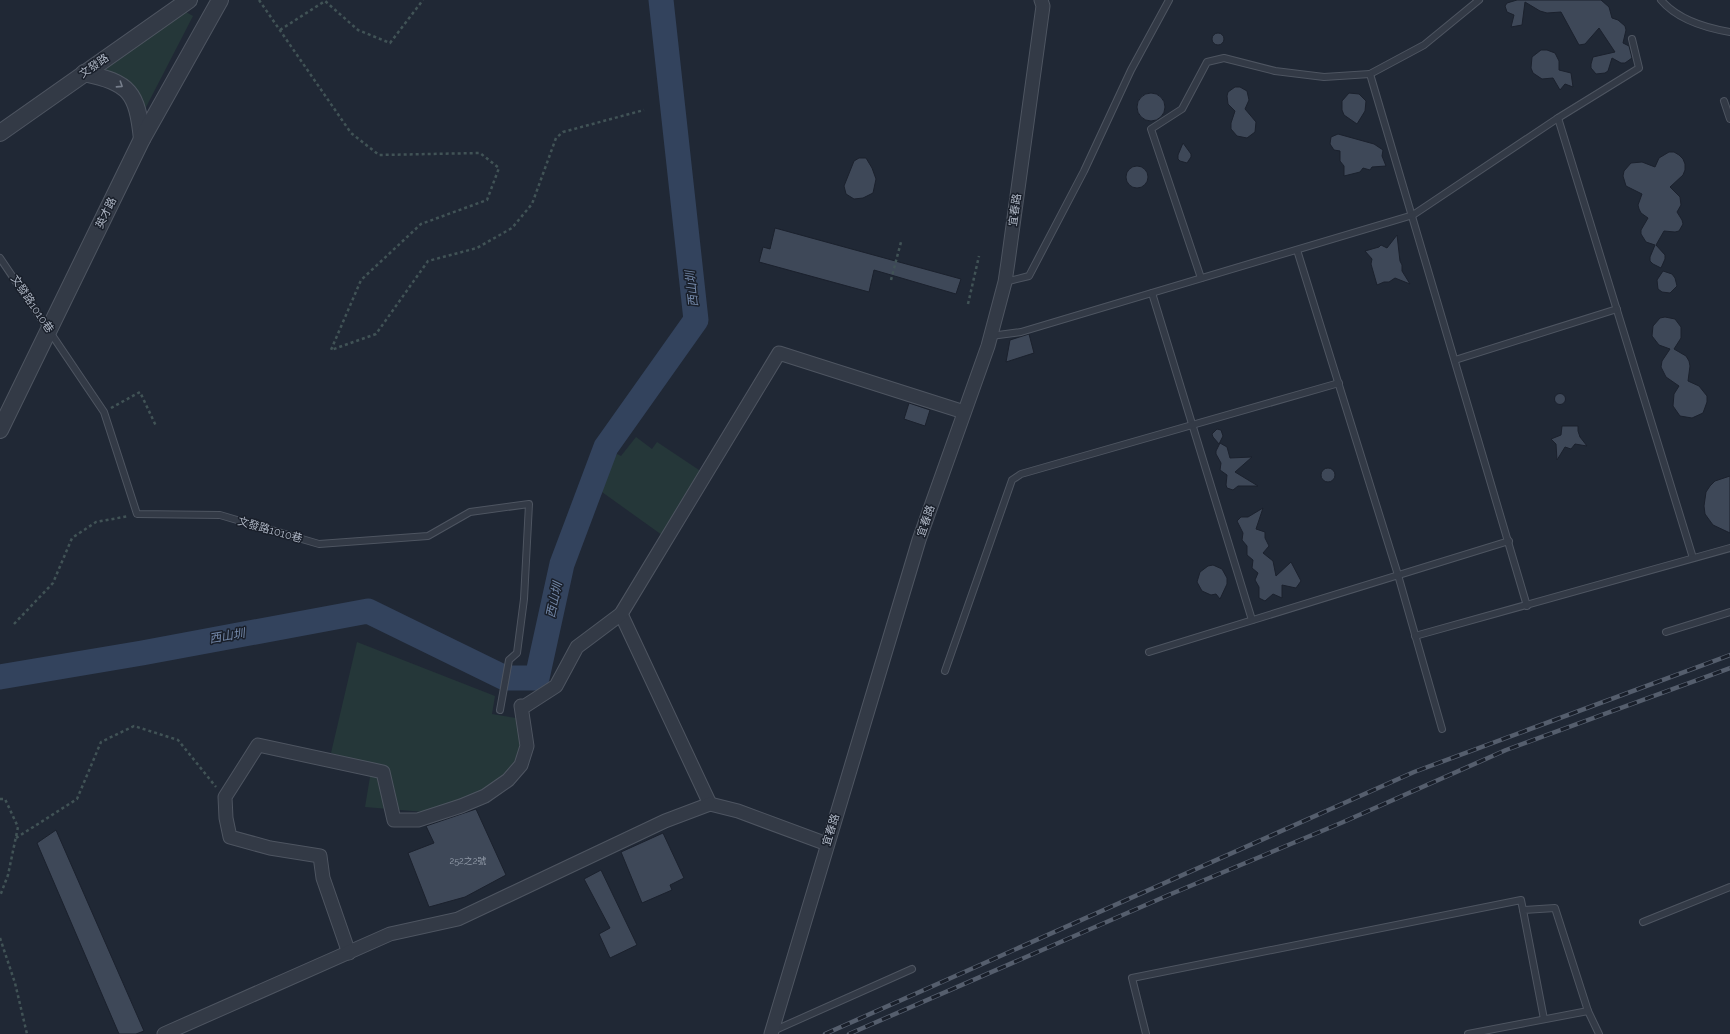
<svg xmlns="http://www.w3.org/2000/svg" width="1730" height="1034" font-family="Raleway,'Noto Sans TC',sans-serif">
<rect width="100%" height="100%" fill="#202835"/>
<!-- green -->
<g fill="#253739">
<polygon points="186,12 193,16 144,111 103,72 104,67"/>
<polygon points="636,437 652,449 657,442 702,472 662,535 595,487 617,454 621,456"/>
<polygon points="357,642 495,696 492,714 516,718 519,725 521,752 514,766 500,781 471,799 424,812 365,807 372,765 331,753"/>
</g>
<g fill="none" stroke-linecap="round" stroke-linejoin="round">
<!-- river -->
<polyline stroke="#33435d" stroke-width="25" points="0,677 142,653 368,611 505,678 537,678 562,564 606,447 696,320 661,0"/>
</g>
<!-- building -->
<g fill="#3e4858" stroke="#1b212d">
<polygon points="1517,0 1601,0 1609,7 1612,18 1618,20 1625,26 1626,30 1623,43 1629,46 1632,58 1625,63 1621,63 1612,58 1608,71 1605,73 1596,74 1591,68 1591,64 1593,57 1615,52 1599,28 1585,44 1579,45 1561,12 1547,13 1540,11 1525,2 1522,25 1511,27 1514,15 1507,12 1505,6 1507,3"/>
<circle cx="1218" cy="39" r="6"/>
<polygon points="1541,50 1547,50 1555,53 1559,61 1559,70 1571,73 1573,87 1565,84 1560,90 1553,78 1542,79 1533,73 1531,68 1532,57"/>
<polygon points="1235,87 1240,87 1247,91 1249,100 1245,109 1256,122 1255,132 1247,138 1237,136 1231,129 1231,123 1235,111 1228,104 1227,96 1228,92"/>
<circle cx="1151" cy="107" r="14"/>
<polygon points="1349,93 1359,94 1366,101 1365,111 1357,124 1344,115 1342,110 1342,101"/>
<polygon points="1338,134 1374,144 1383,150 1382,156 1386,166 1372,167 1370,170 1363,168 1360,172 1344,176 1344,166 1340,161 1340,151 1334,150 1330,144 1331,137"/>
<polygon points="1183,143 1191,154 1191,157 1187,163 1180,161 1178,159 1178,155"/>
<polygon points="1669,152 1674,152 1679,155 1683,159 1685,164 1685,170 1683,175 1670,187 1680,197 1681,205 1677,212 1682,220 1683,224 1679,231 1675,232 1664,231 1656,245 1665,255 1665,259 1661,268 1653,264 1650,261 1650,257 1655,245 1646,242 1641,234 1641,230 1648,218 1641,213 1639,209 1638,205 1642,194 1626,186 1623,176 1624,171 1631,163 1642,162 1655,167 1659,158"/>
<polygon points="859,158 866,158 872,168 876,179 873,193 863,198 854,199 846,194 844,186 854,161"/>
<circle cx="1137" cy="177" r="11"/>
<polygon points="775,228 961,279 956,294 874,270 869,292 759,262 763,247 770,249"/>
<polygon points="1397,235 1400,261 1402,265 1402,271 1410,284 1395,278 1389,282 1384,282 1377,285 1371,264 1372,259 1365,251 1379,247 1381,245 1387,248"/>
<polygon points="1663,271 1672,274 1675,278 1677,286 1670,293 1662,292 1658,289 1657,280"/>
<polygon points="1665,317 1675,319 1681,327 1681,338 1674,349 1686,356 1689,361 1690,366 1688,381 1699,386 1707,396 1707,402 1703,413 1692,418 1680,416 1673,406 1674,394 1679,386 1666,377 1661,367 1662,361 1670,349 1659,345 1652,336 1653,326 1660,318"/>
<polygon points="1029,334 1034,353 1006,362 1010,340"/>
<circle cx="1560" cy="399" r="5.5"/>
<polygon points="909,403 930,410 925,426 904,419"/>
<polygon points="1562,426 1578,426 1578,431 1580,437 1587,446 1575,444 1571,449 1565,447 1557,460 1556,444 1551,439 1561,435"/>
<polygon points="1217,429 1221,430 1223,436 1219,444 1213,437 1212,434"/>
<polygon points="1220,443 1227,447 1230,458 1252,457 1235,472 1258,486 1238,486 1233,490 1227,488 1226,485 1227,475 1220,470 1221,463 1216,454 1216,451"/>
<circle cx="1328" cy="475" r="7"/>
<polygon points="1730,476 1730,533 1713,525 1705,514 1704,506 1706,492 1710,486 1715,481"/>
<polygon points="1263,508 1256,529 1265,532 1265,538 1269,546 1263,553 1273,561 1276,576 1291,562 1301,581 1296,588 1282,585 1282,598 1273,594 1265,601 1259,598 1259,587 1255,580 1258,573 1252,568 1253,560 1247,555 1247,546 1242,540 1243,533 1237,521 1241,517 1248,517"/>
<polygon points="1213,565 1222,569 1227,578 1227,584 1220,599 1216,594 1211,595 1202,591 1197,582 1200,572 1208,566"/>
<polygon points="476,809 506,875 465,897 429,907 408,853 434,843 426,826"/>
<polygon points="56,830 144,1031 136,1034 119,1034 37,843"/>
<polygon points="663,833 684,878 670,885 672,890 642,903 621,852"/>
<polygon points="601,870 637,945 610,958 599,934 610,928 584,879"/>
</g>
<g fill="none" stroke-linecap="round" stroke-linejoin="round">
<!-- service casing -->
<g stroke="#4e5561" stroke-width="8">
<g id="service">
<polyline points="1479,0 1424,45 1370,74 1527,606"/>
<path d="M1661,0C1677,19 1706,28 1730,32"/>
<polyline points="1724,101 1730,119"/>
<polyline points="1558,118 1693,558"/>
<polyline points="1297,250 1398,575 1442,729"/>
<polyline points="0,258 104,412 137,514 220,515 319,544 428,536 470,512 529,504 524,599 517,653 509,660 500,710"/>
<polyline points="1201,278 1151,129 1182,109 1207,62 1224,58 1275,71 1324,77 1370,74"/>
<polyline points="1005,282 1029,276 1084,171 1131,70 1169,0"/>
<polyline points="1152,293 1252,620"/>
<polyline points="991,336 1021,332 1413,215 1558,118 1639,68 1632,39"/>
<polyline points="1455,360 1617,309"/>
<polyline points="1666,632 1730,612"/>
<polyline points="1415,636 1730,548"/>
<polyline points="1149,652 1509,541"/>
<polyline points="945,671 1012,480 1021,474 1339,383"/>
<polyline points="1643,922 1730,887"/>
<polyline points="1544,1019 1523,910 1555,908 1588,1011 1599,1034"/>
<polyline points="773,1031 912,969"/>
<polyline points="1146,1034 1132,978 1521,900 1523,910"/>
<polyline points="1468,1034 1588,1011"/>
</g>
</g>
<!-- minor casing -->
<g stroke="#4e5561" stroke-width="15">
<g id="minor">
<polyline points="621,614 710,804"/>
<polyline points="349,953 323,878 320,856 270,848 230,837 226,818 225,797 258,745 383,772 394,820 418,820 461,806 485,796 508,780 521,765 527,746 521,706 525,706 556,686 577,647 621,614 779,353 964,412"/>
<polyline points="164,1034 390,934 458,919 665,821 710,804 738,811 827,844"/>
<polyline points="771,1034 919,540 988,346 1005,282 1008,262 1043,6 1041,0"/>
</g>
</g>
<!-- tertiary casing -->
<g stroke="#4e5561" stroke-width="18">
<g id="tertiary">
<path d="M84,73C130,83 137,92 142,139"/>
<polyline points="0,133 189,0"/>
<polyline points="0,430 142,139 220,0"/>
</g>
</g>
<!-- path -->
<g stroke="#415356" stroke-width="2.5" stroke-dasharray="3 3" stroke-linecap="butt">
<polyline points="259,0 351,133 379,155 480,153 499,168 487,200 421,224 361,280 331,350 376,334 428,261 477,248 512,228 532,204 556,138 563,132 644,110"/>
<polyline points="280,30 325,1 358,30 390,43 423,0"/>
<polyline points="891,280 901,242"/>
<polyline points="968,304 979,256"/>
<polyline points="111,408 140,392 156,426"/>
<polyline points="14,624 53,583 72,538 96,522 129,516"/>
<polyline points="0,799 5,799 18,827 8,875 0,896"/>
<polyline points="16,838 77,799 101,742 134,726 178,740 216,787"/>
<polyline points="0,938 15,983 27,1034"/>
</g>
<!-- service -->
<use href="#service" stroke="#333a46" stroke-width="6"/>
<!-- minor -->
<use href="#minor" stroke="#333a46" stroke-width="13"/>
<!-- tertiary -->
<use href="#tertiary" stroke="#333a46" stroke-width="16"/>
<!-- rail casing -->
<g stroke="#555e6d" stroke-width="4.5">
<g id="rail">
<polyline points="825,1034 1414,772 1730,655"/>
<polyline points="849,1034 1171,894 1341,823 1506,750 1730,668"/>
</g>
</g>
<!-- rail -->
<use href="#rail" stroke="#191f2a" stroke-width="3" stroke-dasharray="9" stroke-linecap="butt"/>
</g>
<!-- one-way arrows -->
<defs><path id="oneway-chevron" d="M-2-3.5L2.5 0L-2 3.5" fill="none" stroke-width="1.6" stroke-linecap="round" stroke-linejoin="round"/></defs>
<use stroke="#767e8b" href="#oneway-chevron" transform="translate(120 85) rotate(33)"/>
<g text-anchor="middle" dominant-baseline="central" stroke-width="3" stroke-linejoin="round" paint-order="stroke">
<!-- number labels -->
<g font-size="9" fill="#919aa8">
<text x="468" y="861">252之2號</text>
</g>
<!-- street labels -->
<g font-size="11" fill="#adb5c3" stroke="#191f2a">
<text transform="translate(94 66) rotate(-35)">文發路</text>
<text transform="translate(1015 210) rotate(-82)">宜春路</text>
<text transform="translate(106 213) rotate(-64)">英才路</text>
<text transform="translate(32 304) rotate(56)">文發路1010巷</text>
<text transform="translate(926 521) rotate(-71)">宜春路</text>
<text transform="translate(270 530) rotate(16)">文發路1010巷</text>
<text transform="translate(831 830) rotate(-73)">宜春路</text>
</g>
<!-- water labels -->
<g font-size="12" font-style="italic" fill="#758aab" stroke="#191f2a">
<text transform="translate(692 289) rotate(-96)">西山圳</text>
<text transform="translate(554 600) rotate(-78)">西山圳</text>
<text transform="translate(227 636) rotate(-10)">西山圳</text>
</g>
</g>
</svg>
